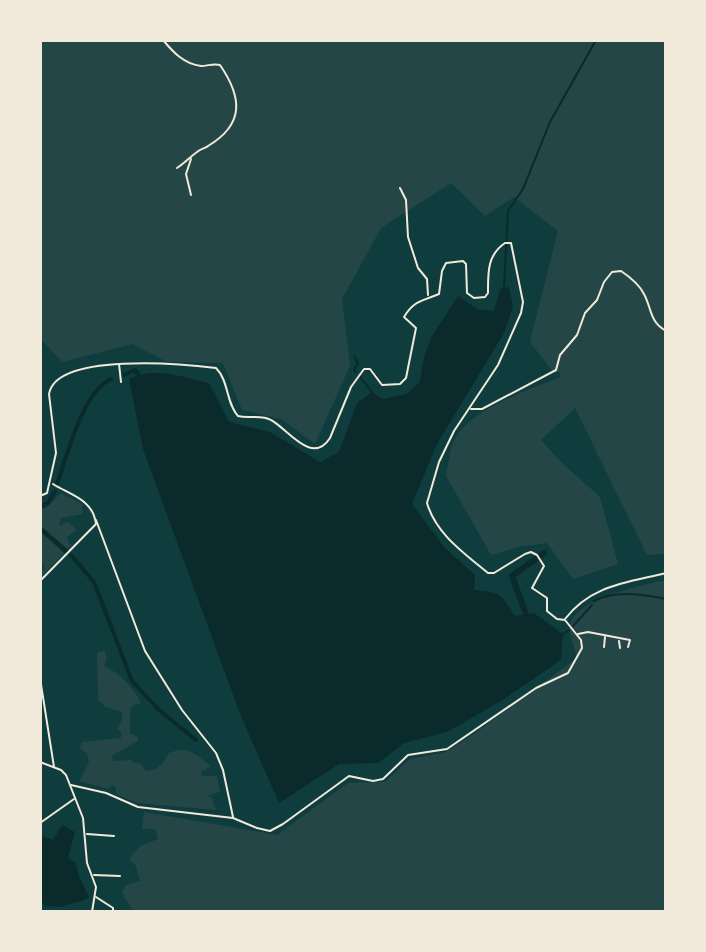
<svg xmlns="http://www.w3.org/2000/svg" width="706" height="952" font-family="'Fira Sans Condensed',sans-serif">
<rect width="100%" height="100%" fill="#0f3d3e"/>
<!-- green -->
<g fill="#244646">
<path d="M40,40H666V554L647,555L575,408L541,440L562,463L600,497L618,564L573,579L547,543L518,547L491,555L446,476C448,466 449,455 452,445C464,411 530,389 561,377L560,372H553L530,342L558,231L514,197L485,216L451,183L381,228L342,299L350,366L315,444L281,419L242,410L223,363L167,362L133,344L62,362L40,338Z"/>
<polygon points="61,493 82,504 83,514 61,518 59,526 68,522 77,530 67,537 68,542 72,545 68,549 40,526 40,509 46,508"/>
<polygon points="40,532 64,553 40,578 40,572 44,569 45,566 41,564"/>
<path d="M666,580V912H134L122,893L126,885L140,881L136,866L129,859L140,846L158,839L155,829H142L144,812L277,835L348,783L385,782L410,759L446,752L474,734L577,658C575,649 569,636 570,626C573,600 645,584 666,580Z"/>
<path d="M104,650L107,658L104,666C117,671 137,690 141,704H135L130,709V733L138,737V741L112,756L113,761L131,760L133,763H140L146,771C159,770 163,763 169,753C191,745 194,755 211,766L201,772L202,776H217L220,792L207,796L212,798L216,810L137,803L116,794V788L112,785L109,789L79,781L89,762L87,754L80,748L82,742L121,738V731L117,729L122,720V712L106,707L98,700L97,653Z"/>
</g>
<!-- water -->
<g fill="#0a2a2b">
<path d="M509,287L513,307L504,333L437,444L412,504L445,548L475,575L474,590C499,592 503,594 514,616L534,613L563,634L561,660L501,701L447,732L404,743L378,763L339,764L279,803L240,714L143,449L129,379C154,366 183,377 209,383L229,422L270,432L320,462L339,452L357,403L372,392L382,399L407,394L420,381L424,357L432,336L458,296L477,309L494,311L500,289Z"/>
<path d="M62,825L75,832L68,858L76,863C77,875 84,886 89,897C81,904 71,901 62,907L45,906L40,899V835L53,840Z"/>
</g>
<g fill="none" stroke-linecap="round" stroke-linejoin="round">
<!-- stream -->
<g stroke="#0a2a2b" stroke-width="2">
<polyline points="504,288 508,211 523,189 550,122 596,40"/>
<polyline points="354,356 358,363 354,370 356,372"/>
<polyline points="360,377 372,392"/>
<path d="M594,601C615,590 643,594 666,599"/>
<polyline points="573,626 592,605"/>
<polyline points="563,634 569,630"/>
</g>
<!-- canal -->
<g stroke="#0a2a2b" stroke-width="4">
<polyline points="124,375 135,370 138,374"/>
<path d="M57,484C67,456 83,391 111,379"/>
<polyline points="40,507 48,503 55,491"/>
<polyline points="40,528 66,551"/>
<polyline points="71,555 94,582 132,681 159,710 196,740"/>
</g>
<!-- river -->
<polyline stroke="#0a2a2b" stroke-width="6" points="526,614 512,576 544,553"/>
<!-- minor -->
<g stroke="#f1e9da" stroke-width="2">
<path d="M163,40C173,52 184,64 201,66C208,66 213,63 220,65C242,97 245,124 208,146C206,148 200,149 197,152C190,157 185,163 177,168"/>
<polyline points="191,159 186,174 191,195"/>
<polyline points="400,188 406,200 408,237 418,268 427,279 428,295"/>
<polyline points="119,364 121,382"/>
<path d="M471,409H482L556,370L560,355L577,335L585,313L597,300L604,282L612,272L621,271C630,277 639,284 644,294C652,309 649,321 666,331"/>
<path d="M40,496L47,493L56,453L49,394C56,352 184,364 216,368C229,381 226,403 238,416C249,419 261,414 271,420C288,429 312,466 330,438L351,387L364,369H370L382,385L400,384L406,378L416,328L404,317C414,300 423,301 439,294L442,271L446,263L463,261L466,264L467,293L474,298L485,297L488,293C488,273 487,255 505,243H511L523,302L521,313L498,365L454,431L439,462L427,503C436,534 464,553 488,573H494L525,554L531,552L537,555L544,566L532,588L547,598V611L557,619L565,620L581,640L582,648L568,673L536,688L447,749L408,755L383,779L373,781L349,776L283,824L270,831L257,828L233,818L138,807L106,793L71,785"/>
<polyline points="96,520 145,651 182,710 216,753 223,770 233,817"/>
<path d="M40,581L96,524C93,499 70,495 53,484"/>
<path d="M565,619C591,585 626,583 666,573"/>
<polyline points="578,634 588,632 630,640 628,647"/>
<polyline points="619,641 620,648"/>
<polyline points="604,647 605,637"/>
<polyline points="40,678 54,767"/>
<polyline points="40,762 61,770 66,775 83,818 87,863 96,887 92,912"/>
<polyline points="40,823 74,799"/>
<polyline points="87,834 114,836"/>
<polyline points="94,875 120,876"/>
<polyline points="96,897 113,908 113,912"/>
</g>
</g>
<!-- border -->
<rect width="706" height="952" fill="none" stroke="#f1e9da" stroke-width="84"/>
</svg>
